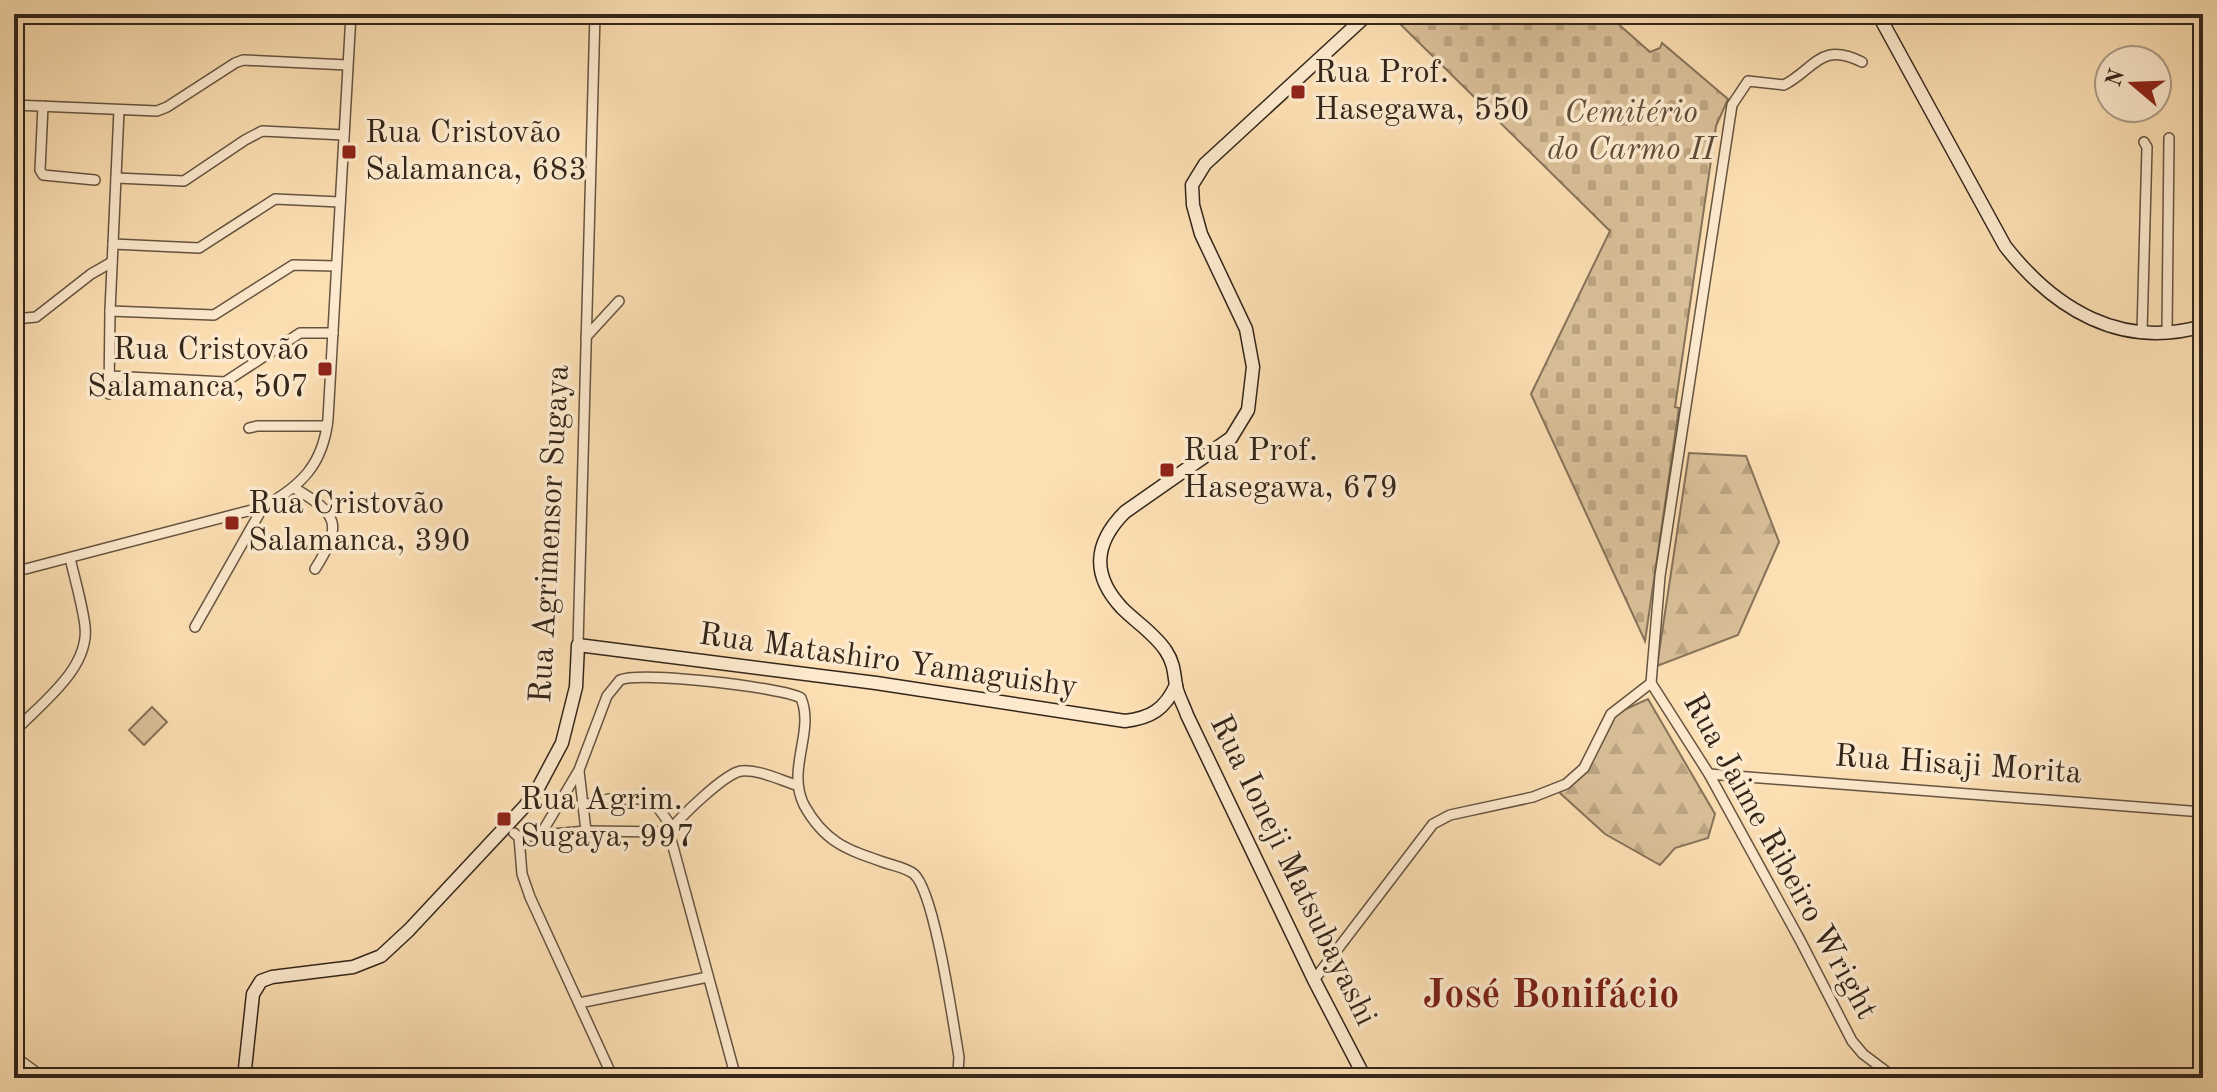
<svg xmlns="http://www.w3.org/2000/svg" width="2217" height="1092" font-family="'Old Standard TT',serif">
<defs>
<pattern id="forest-firs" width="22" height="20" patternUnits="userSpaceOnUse" patternTransform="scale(2)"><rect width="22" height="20" fill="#dac099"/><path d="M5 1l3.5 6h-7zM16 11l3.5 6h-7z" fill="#bca583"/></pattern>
<pattern id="cemetery-stones" width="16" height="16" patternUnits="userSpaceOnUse" patternTransform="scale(2)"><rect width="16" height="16" fill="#dac099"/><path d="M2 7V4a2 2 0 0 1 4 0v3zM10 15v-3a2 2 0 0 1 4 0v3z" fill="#bca583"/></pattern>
</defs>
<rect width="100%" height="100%" fill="#fcdfb3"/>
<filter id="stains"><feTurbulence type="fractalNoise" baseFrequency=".0025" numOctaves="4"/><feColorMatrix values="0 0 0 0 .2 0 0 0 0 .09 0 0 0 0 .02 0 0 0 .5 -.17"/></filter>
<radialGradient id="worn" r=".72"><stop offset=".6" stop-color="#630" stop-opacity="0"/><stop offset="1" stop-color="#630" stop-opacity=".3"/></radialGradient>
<!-- forest -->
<g fill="url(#forest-firs)" stroke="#86735a" stroke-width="2">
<polygon points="1689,453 1746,456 1779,542 1738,635 1657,666"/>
<polygon points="1648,699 1715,814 1708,838 1675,848 1660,865 1605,834 1560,793 1617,713"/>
</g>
<!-- cemetery -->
<polygon fill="url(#cemetery-stones)" stroke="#86735a" stroke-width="2" points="1390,14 1607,14 1650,52 1660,48 1662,43 1728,99 1716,126 1675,407 1679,408 1678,415 1645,641 1531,394 1610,231"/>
<!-- park -->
<polygon fill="#dac099" stroke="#86735a" stroke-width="2" points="152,707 167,722 144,745 129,730"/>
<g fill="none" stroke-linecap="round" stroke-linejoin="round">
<!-- street casing -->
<g stroke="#655440" stroke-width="12">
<g id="street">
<polyline points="14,105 157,111 167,107 235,63 243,60 347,65"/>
<polyline points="43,106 40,170 43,175 95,180"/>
<polyline points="116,178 184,181 245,140 262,131 344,135"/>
<polyline points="113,244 199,248 275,199 340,202"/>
<polyline points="110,311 214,315 293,265 336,266"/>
<polyline points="14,319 36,317 91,274 112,262"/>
<polyline points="2142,332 2147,147 2144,142"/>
<polyline points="2167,332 2169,138"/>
<polyline points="586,337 619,301"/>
<polyline points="110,376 225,382 300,333 333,333"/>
<polyline points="109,394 110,311 119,110"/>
<polyline points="249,428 257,426 327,426"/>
<path d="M294,488C339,514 343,525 315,569"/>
<path d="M14,572L263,507C301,486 323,465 328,419L351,14"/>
<polyline points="195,627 263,507"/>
<polyline points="578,645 595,14"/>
<path d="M1651,683L1660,576L1732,105L1748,81L1784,85C1815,69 1820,41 1862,62"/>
<polyline points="1651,683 1709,774 1800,940 1852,1041 1863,1054 1895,1078"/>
<path d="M14,732C40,704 90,669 85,626C82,603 75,580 70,558"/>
<polyline points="579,771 586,831"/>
<polyline points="1709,774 2203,812"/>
<polyline points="642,800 656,805 672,827"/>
<polyline points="584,805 609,799 637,799"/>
<path d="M669,832C679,818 724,774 741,771C758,769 780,780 796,785"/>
<polyline points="514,833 519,837 586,831 669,832 736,1078"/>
<path d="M541,834L579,770L607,696L620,680C640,671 781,687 801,698C815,732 786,769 804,805C825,843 848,850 886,863C895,866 906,868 914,874C935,893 953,1023 959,1057L958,1071L952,1078"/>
<polyline points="519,837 522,874 530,897 613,1078"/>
<polyline points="1314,980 1433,824 1450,815 1533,797 1566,784 1584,768 1611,714 1651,683"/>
<polyline points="579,1003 708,977"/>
<polyline points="14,1056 44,1078"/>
</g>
</g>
<!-- secondary casing -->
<g stroke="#33261a" stroke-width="15">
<g id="secondary">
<path d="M1878,14L2005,246C2054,309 2121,350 2203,326"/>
<path d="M244,1078L253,994L261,981L272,977L353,967L381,956L409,930L525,806L537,790L562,743L576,687L578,645L876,683L1125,721C1151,718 1165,709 1176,685"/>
<path d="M1365,1078L1314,980L1187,715C1184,706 1178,696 1176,686C1174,673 1174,663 1166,651C1155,634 1137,623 1122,608C1091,575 1094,543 1125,512L1231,438L1248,410L1253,367L1246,329L1201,234L1193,205L1192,185L1205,164L1368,14"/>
</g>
</g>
<!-- street -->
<use href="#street" stroke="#fdeace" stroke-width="9"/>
<!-- secondary -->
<use href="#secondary" stroke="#fdeace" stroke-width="12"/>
</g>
<!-- markers -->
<g fill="#8f2418" stroke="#fdeace" stroke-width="3">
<rect x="1290" y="84" width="16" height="16" rx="4"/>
<rect x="341" y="144" width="16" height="16" rx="4"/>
<rect x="317" y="361" width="16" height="16" rx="4"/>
<rect x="1159" y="462" width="16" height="16" rx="4"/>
<rect x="224" y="515" width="16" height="16" rx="4"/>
<rect x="496" y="811" width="16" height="16" rx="4"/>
</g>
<g text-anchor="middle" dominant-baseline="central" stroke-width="7" stroke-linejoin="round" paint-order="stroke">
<!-- poi labels -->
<g font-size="32" fill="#33261a" stroke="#fdeace" text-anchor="start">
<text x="1314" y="74">Rua Prof.<tspan x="1314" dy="37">Hasegawa, 550</tspan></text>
<text x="365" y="134">Rua Cristovão<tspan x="365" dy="37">Salamanca, 683</tspan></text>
<text x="309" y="351" text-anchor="end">Rua Cristovão<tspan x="309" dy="37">Salamanca, 507</tspan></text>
<text x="1183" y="452">Rua Prof.<tspan x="1183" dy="37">Hasegawa, 679</tspan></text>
<text x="248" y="505">Rua Cristovão<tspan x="248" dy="37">Salamanca, 390</tspan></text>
<text x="520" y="801">Rua Agrim.<tspan x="520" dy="37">Sugaya, 997</tspan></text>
</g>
<!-- park labels -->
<g font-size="32" font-style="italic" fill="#5d4c3a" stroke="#fdeace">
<text x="1631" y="114">Cemitério<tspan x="1631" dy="37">do Carmo II</tspan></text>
</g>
<!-- street labels -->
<g font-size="32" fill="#33261a" stroke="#fdeace">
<text transform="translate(551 534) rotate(-87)">Rua Agrimensor Sugaya</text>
<text transform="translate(888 662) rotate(8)">Rua Matashiro Yamaguishy</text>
<text transform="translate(1958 766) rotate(4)">Rua Hisaji Morita</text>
<text transform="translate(1779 857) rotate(61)">Rua Jaime Ribeiro Wright</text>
<text transform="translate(1292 871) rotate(64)">Rua Ioneji Matsubayashi</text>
</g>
<!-- district labels -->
<g font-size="40" font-weight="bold" fill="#7a1f14" stroke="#fdeace">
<text x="1551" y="997">José Bonifácio</text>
</g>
</g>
<!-- margin -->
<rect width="2217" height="1092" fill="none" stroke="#fcdfb3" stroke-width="48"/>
<rect x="16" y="16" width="2185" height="1060" fill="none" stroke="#33261a" stroke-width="4"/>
<rect x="24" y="24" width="2169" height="1044" fill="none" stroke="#33261a" stroke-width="2"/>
<!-- north arrow -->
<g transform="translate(2133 84) rotate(289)"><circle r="38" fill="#fdeace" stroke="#ac9c86" stroke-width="2"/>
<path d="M0-6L14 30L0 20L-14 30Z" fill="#8f2418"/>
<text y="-12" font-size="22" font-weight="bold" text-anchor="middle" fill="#33261a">N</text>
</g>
<rect width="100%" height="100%" filter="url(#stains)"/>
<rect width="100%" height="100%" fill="url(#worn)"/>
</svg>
